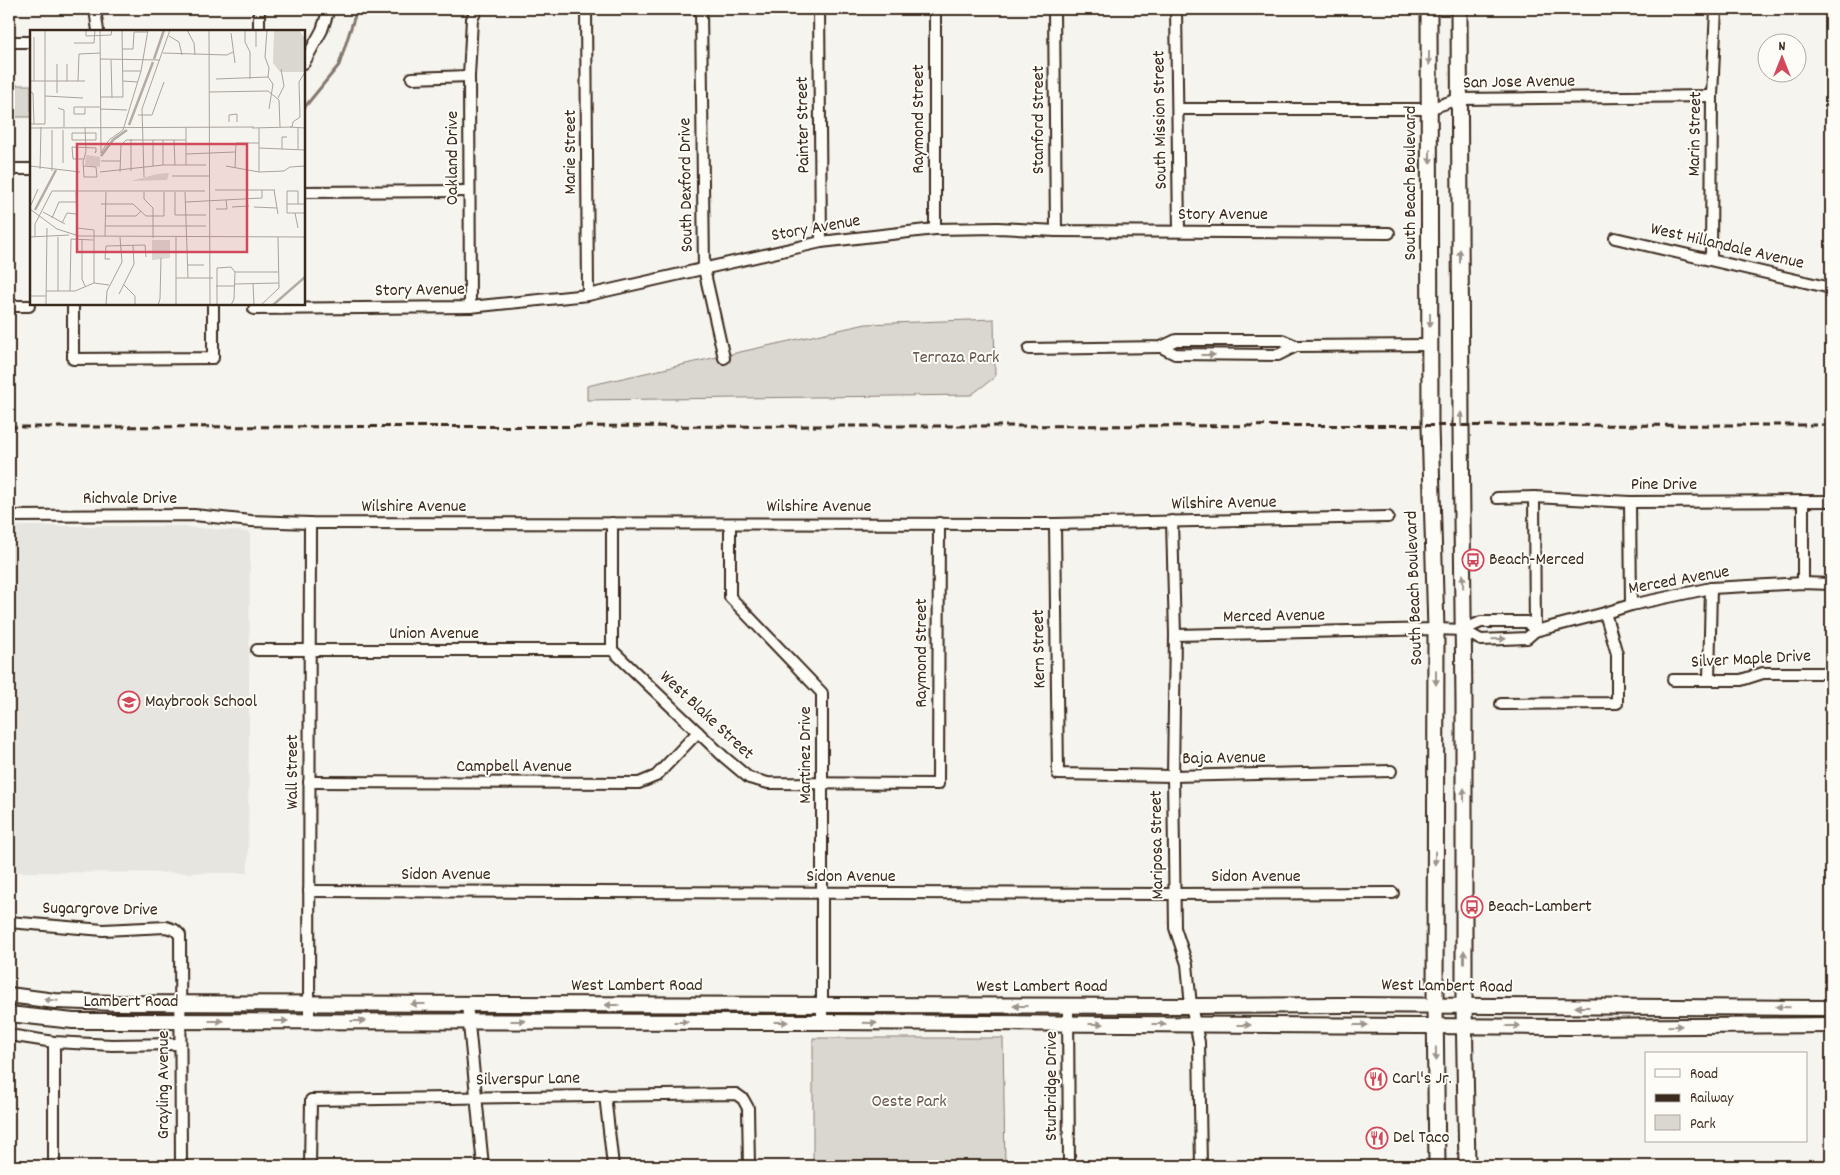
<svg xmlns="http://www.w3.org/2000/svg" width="1840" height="1175" font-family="Dekko,sans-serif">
<rect width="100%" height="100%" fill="#f5f4ee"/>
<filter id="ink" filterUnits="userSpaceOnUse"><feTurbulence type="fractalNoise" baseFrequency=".02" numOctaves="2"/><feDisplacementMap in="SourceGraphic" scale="10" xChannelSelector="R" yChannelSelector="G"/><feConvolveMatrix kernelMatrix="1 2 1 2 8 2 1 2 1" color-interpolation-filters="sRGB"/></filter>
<g filter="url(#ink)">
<!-- built -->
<polygon fill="#e7e5df" points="10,526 173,526 250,532 248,873 9,872 9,527"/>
<!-- green -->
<g fill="#dad6d0" stroke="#8a8077">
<polygon points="9,85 31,85 31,117 10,117"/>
<polygon points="994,319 995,377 971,395 587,400 587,386 866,324"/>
<polygon points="813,1038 1003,1038 1005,1166 813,1166"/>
</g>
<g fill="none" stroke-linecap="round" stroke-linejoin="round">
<!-- stream -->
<polyline stroke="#84786e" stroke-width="3" points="304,108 339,65 357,9"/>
<!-- minor casing -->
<g stroke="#3b2a1e" stroke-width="14">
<g id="minor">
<polyline points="95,9 98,31"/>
<polyline points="259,9 259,31"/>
<polyline points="586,9 588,295"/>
<polyline points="701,9 704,269 724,358"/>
<polyline points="819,9 821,242"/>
<polyline points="935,9 935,229"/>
<polyline points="1054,9 1056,231"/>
<polyline points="1176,9 1179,231"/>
<polyline points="9,42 31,42"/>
<polyline points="304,63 322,30 329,9"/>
<polyline points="412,78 469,76"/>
<polyline points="1178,109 1429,109 1458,99 1712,96"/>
<polyline points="9,169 31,169"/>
<polyline points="304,192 468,191"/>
<polyline points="1615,238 1831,288"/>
<polyline points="1711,260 1712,96 1716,9"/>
<polyline points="73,304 73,359 213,358 213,304"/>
<polyline points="9,306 29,306"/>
<polyline points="470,307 469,76 472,19 477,9"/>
<polyline points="254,309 470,307 588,295 821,242 935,229 998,228 1056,231 1389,233"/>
<polyline points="1161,347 1175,354 1278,355 1296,346 1430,345"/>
<polyline points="1029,349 1161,347 1176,340 1282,340 1296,346"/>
<polyline points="1534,497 1535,631"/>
<polyline points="1497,498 1534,497 1630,502 1831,501"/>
<polyline points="1803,501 1803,583"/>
<polyline points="1630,502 1631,605"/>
<polyline points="9,516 194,515 251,521 310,523 1055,524 1388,517"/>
<polyline points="1172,521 1175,635 1173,776 1175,928 1187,964 1191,1006 1199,1042 1201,1166"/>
<polyline points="612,523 612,650"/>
<polyline points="730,524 730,597 822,693 822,1022"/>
<polyline points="1055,524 1058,774 1173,776 1391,771"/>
<polyline points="1463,630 1481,622 1527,622 1535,631"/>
<polyline points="1175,635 1436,629 1463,630 1481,640 1527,638 1535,631 1605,613 1631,605 1711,588 1803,583 1831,584"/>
<polyline points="257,650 612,650"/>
<polyline points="612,650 724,757 749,778 768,783 938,784 939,523"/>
<polyline points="1673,680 1741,680 1763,673 1831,673"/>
<polyline points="1709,680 1711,588"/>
<polyline points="1501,704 1617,703 1617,654 1605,613"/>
<polyline points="309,782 639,783 656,776 698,732"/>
<polyline points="309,891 1174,894 1393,893"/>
<polyline points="9,922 103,930 166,927 175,930 180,935 181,1166"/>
<polyline points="467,1004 483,1166"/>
<polyline points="1068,1006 1069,1166"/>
<polyline points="309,1021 310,523"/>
<polyline points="9,1035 54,1042 112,1045 180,1044"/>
<polyline points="54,1042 54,1166"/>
<polyline points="605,1095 613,1166"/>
<polyline points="310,1166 311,1100 736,1094 743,1099 748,1108 749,1166"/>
</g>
</g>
<!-- secondary casing -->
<g stroke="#3b2a1e" stroke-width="18">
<g id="secondary">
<polyline points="9,995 55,1001 117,1003 1191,1006 1343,1005 1831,1008"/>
<polyline points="9,1014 73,1021 105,1021 822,1022 1571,1027 1831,1025"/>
</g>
</g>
<!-- primary casing -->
<g stroke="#3b2a1e" stroke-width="19">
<g id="primary">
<polyline points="1429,9 1430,426 1436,629 1435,1006 1437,1166"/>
<polyline points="1459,9 1461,426 1464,703 1464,1006 1467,1166"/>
</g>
</g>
<!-- minor -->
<use href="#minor" stroke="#fdfcf7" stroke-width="10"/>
<!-- secondary -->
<use href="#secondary" stroke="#fdfcf7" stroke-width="14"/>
<!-- primary -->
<use href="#primary" stroke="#fdfcf7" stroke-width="15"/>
<!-- rail -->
<polyline stroke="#3b2a1e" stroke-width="3" stroke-dasharray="8 4" stroke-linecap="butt" points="9,427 1831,425"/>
</g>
<!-- one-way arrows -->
<defs><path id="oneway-solid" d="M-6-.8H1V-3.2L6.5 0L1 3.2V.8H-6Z" transform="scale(1.25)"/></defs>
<g fill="#9c938a">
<use href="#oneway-solid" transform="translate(1429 58) rotate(90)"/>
<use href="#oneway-solid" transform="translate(1430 157) rotate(90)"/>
<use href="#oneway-solid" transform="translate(1460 256) rotate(-90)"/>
<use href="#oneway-solid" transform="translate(1430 320) rotate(90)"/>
<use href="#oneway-solid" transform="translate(1208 355)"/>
<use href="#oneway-solid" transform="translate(1461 419) rotate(-90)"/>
<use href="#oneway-solid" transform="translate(1463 581) rotate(-91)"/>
<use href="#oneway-solid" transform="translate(1499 639) rotate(-1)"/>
<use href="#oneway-solid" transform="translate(1436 678) rotate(90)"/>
<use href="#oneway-solid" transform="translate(1464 795) rotate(-90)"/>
<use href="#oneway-solid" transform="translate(1435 858) rotate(91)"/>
<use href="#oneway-solid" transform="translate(1464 957) rotate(-90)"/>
<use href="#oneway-solid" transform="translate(51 1000) rotate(-175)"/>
<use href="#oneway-solid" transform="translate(418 1004) rotate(180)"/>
<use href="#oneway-solid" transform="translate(612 1005) rotate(-180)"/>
<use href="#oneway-solid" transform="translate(1020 1006) rotate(-180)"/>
<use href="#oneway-solid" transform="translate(1582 1007) rotate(-180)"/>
<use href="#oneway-solid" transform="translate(1783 1007) rotate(-179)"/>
<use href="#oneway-solid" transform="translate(216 1021)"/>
<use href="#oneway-solid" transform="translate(281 1021)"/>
<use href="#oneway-solid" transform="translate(358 1021)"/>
<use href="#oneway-solid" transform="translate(518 1021)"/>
<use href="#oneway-solid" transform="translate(681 1022)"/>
<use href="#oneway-solid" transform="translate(781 1022)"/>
<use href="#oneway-solid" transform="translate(870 1023) rotate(1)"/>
<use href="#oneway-solid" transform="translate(1096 1024)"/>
<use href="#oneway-solid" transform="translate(1159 1024)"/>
<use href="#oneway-solid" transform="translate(1244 1025)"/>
<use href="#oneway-solid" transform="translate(1361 1025)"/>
<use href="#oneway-solid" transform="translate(1513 1026)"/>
<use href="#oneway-solid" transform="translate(1675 1026) rotate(-1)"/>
<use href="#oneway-solid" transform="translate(1436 1054) rotate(89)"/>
</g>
</g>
<!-- icons -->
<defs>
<g id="bus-ring" transform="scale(1.125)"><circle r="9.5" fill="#fdfcf7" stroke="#d1495b" stroke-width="1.5"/><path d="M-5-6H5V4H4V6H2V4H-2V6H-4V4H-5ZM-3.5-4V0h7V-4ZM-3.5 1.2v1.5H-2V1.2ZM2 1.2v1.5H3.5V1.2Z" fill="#d1495b"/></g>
<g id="school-ring" transform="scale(1.125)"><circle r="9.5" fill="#fdfcf7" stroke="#d1495b" stroke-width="1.5"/><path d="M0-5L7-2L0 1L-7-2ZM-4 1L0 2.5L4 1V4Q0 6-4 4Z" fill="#d1495b"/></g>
<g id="restaurant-ring" transform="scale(1.125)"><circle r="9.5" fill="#fdfcf7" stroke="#d1495b" stroke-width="1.5"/><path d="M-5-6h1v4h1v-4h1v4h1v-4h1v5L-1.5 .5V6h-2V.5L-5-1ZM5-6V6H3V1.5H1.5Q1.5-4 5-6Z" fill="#d1495b"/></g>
</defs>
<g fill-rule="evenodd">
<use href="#bus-ring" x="1473" y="560"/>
<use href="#school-ring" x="129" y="702"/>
<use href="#bus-ring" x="1472" y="907"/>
<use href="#restaurant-ring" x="1376" y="1079"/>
<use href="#restaurant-ring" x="1377" y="1138"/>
</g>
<g text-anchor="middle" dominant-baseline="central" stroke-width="4" stroke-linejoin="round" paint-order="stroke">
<!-- street labels -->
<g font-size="18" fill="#3b2a1e" stroke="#fdfcf7">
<text transform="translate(1519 83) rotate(-1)">San Jose Avenue</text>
<text transform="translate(919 119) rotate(-90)">Raymond Street</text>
<text transform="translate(1039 120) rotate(-90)">Stanford Street</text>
<text transform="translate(1161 120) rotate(-91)">South Mission Street</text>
<text transform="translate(804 125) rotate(-91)">Painter Street</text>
<text transform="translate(1696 134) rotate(-89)">Marin Street</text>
<text transform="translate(571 152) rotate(-90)">Marie Street</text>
<text transform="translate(453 158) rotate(-90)">Oakland Drive</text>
<text transform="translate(1411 183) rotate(-90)">South Beach Boulevard</text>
<text transform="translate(687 185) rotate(-91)">South Dexford Drive</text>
<text x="1223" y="215">Story Avenue</text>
<text transform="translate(816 229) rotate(-10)">Story Avenue</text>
<text transform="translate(1727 247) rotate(13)">West Hillandale Avenue</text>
<text transform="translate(420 291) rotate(-1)">Story Avenue</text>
<text x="1664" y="485">Pine Drive</text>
<text x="130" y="499">Richvale Drive</text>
<text transform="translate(1224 504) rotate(-1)">Wilshire Avenue</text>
<text x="414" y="507">Wilshire Avenue</text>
<text x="819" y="507">Wilshire Avenue</text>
<text transform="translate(1679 581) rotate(-10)">Merced Avenue</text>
<text transform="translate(1415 588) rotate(-92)">South Beach Boulevard</text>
<text transform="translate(1274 617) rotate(-1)">Merced Avenue</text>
<text x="434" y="634">Union Avenue</text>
<text transform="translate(1040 649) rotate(-91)">Kern Street</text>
<text transform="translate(922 653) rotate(-90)">Raymond Street</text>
<text transform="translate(1751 660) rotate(-3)">Silver Maple Drive</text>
<text transform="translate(706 716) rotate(43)">West Blake Street</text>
<text transform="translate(806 755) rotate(-90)">Martinez Drive</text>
<text transform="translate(1224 759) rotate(-1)">Baja Avenue</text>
<text x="514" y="767">Campbell Avenue</text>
<text transform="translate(293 772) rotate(-90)">Wall Street</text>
<text transform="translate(1158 845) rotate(-91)">Mariposa Street</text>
<text x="446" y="875">Sidon Avenue</text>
<text x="851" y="877">Sidon Avenue</text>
<text x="1256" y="877">Sidon Avenue</text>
<text transform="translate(100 910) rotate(1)">Sugargrove Drive</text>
<text x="637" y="986">West Lambert Road</text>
<text x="1042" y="987">West Lambert Road</text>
<text transform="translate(1447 987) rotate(1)">West Lambert Road</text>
<text x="131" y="1002">Lambert Road</text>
<text transform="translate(528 1080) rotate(-1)">Silverspur Lane</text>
<text transform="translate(164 1085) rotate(-90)">Grayling Avenue</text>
<text transform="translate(1052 1086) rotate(-90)">Sturbridge Drive</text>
</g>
<!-- park labels -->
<g font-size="18" fill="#63554a" stroke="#fdfcf7">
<text x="956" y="358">Terraza Park</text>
<text x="909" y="1102">Oeste Park</text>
</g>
<!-- poi labels -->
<g font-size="18" fill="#3b2a1e" stroke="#fdfcf7" text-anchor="start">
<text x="1489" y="560">Beach-Merced</text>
<text x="145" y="702">Maybrook School</text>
<text x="1488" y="907">Beach-Lambert</text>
<text x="1392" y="1079">Carl's Jr.</text>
<text x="1393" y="1138">Del Taco</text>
</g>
</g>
<!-- overview -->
<g transform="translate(30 30)">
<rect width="275" height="275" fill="#f5f4ee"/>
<path d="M244,0H269L274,7L275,42H250L243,33ZM56,125L70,127V137L55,135ZM139,143L137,150L101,151L127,144ZM122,210H140V228L122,230Z" fill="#dad6d0"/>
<path fill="none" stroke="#b4aca4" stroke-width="2.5" d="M124,29L134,0M99,95L123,32M71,126L83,110L97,100M5,180L26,140M243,275L275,247"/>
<path fill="none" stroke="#aba39b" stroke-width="1" d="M56,0V6L81,5L82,0M70,0L71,123L79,110L93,100L111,41L118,0M157,0L164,13L165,25M179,0L180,275M215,0V12L220,22V49M226,0V17M237,0L235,27L239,38L238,47L243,54L239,79M201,3L205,33M139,6L149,12L152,25M44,13H64L65,0M92,19H103L104,2H117M133,23L197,25L203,22M70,29L130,30M81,30L82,68M27,34V63M93,41H111M186,49L238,47M0,51H55M4,51V7M37,51V34M48,51L49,24L70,23M93,51L108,52M0,62L3,63L4,94M179,62L238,61L249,70L250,97M15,66L53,68M70,67H93L92,0M248,68L254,56L251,39M28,78L34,80V97M55,78V84H44V77H70M70,79L97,80M108,85H122L134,52M199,92V85L207,84V92M0,94H15V0M156,97V135M260,97L275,98M262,97L263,92L270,87L269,52L275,42M268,97V119M0,98L224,97M222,98L262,97M229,98V142M33,100V133M42,103H66V110H42ZM101,109V141M123,110V136M133,110V135M144,110L145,135M229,118L275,120M252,119V107H257M156,124L205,122M54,129H43L42,117L66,118V122L65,123L66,121M71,131H90M0,136L50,142M54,136L66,137L67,147H54L53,131L54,129L56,121L55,97M196,136L229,142L254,141L260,137L275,136M205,138L206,113H229M10,139L11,97M217,140V113M22,141V100M70,142L133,135H176M90,142L91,115L96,110H156M142,146H179M114,147L112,79L140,0M185,160H245M244,160L248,184M46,162L47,198L64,200V253M114,162V169L123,178V208M145,162V185H176M155,162L158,248M156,172L232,168V160M71,174H103M103,174L116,186H134V162M257,174H275M268,174V161H257V183H275M1,175L8,159M202,177L219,176M224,177L247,178M0,179L27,199L49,206L275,207M186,179H197L196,170M13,182L35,194M265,183L268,198M75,186H106L111,181M22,188L29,172H46M32,193L37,183L46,184M75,196H176M75,206L76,162M0,207L39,205M5,207V194L22,161H175M28,207V261M52,210V249L55,256M80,229H75L76,216L115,215L116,227M158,235H174M205,242H248M146,248H183M205,254L249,253M223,254L224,275M94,255L105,266V275M186,256H205M16,261H45L64,253L79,255M40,261L41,209L63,210M89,264L104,234L103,215M0,266H16M187,274V238L201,237L205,242M16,275L17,198M76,275L77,261L92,232L90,207M128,275L130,269L131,228M146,275V207M201,275L204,269L205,242M231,275L249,258L248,207"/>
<path fill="#d1495b" fill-opacity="0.15" stroke="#d1495b" stroke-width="2.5" d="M47,114H217V222H47Z"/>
<rect width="275" height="275" fill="none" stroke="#3b2a1e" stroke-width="2.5"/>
</g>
<!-- margin -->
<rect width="1840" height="1175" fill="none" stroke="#fdfcf7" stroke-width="30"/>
<rect x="15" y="15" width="1810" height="1145" fill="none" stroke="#3b2a1e" stroke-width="2" filter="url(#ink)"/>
<!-- legend -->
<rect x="1645" y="1052" width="162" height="90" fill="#fdfcf7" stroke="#afa8a0"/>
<rect x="1655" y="1069" width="25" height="8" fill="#fdfcf7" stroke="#afa8a0"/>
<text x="1690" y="1078" font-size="15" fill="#3b2a1e">Road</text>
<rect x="1655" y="1094" width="25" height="8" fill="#3b2a1e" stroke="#afa8a0"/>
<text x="1690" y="1102" font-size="15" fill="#3b2a1e">Railway</text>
<rect x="1655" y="1115" width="25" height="15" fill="#dad6d0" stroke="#afa8a0"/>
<text x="1690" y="1128" font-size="15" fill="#3b2a1e">Park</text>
<!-- north arrow -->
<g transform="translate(1782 58)"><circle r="24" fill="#fdfcf7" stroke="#afa8a0"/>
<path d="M0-4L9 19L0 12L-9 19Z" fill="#d1495b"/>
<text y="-8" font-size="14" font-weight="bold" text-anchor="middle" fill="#3b2a1e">N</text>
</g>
</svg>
